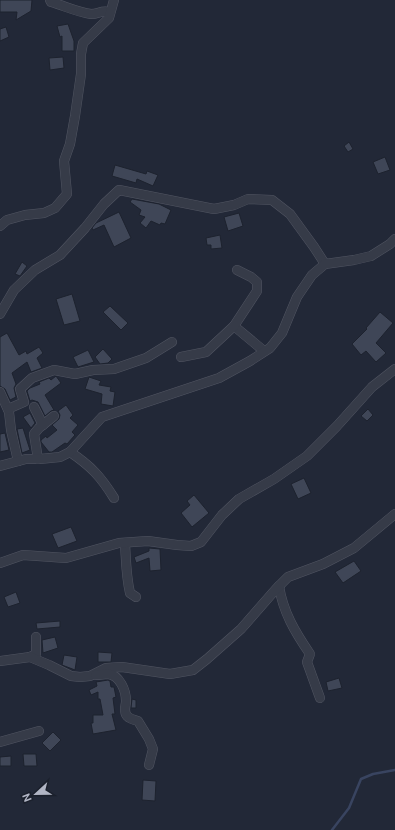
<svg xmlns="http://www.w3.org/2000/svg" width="395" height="830" font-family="Ubuntu,sans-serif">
<rect width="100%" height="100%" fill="#222837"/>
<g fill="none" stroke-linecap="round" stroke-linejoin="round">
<!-- stream -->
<polyline stroke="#394460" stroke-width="2.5" points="332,830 349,808 361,779 373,774 395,770"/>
</g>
<!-- building -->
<g fill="#3f4657" stroke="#1d222e">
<polygon points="0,0 32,0 31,11 16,20 17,12 0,12"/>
<polygon points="68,24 74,41 74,51 62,51 62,36 60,37 57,26"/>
<polygon points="6,27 9,37 0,41 0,29"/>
<polygon points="63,57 64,68 50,70 49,58"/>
<polygon points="349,142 353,149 348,152 344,146"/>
<polygon points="385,157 390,170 378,174 373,162"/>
<polygon points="115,165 146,174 147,171 158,175 153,186 137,179 136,183 112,176"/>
<polygon points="132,199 159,204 171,210 165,224 161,223 160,225 151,221 146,228 140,223 145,217 139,215 141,210 130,202"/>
<polygon points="119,212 131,238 114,247 104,225 93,230 92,228 96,223"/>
<polygon points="239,213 243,226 228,231 224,217"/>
<polygon points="220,235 222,248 211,249 211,245 207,245 206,238"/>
<polygon points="22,262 27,266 20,276 15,274"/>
<polygon points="72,294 80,321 64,325 56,299"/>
<polygon points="110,306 128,323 121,330 103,312"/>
<polygon points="380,312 393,323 376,343 386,353 376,362 366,351 361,355 352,344 367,329 366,328"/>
<polygon points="7,333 19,355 26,351 27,354 39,347 43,353 37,358 42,368 31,372 27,362 12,373 16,384 14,388 16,397 10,400 5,389 0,386 0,337"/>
<polygon points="103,349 112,359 108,363 100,364 95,357"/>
<polygon points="88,350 94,362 78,367 73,357"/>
<polygon points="56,376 61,383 45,395 54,410 51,411 45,416 38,402 32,400 30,401 27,391 30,388 40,384 39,382 49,378 51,380"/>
<polygon points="89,377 101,381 99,385 111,387 110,391 115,392 113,406 101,404 102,394 85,389"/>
<polygon points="66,405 73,415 70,418 78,425 72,432 75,435 67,444 65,443 52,452 49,452 41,442 41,440 46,436 47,438 57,430 52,425 59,419 60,415 58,411"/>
<polygon points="368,409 373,415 367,421 361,416"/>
<polygon points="30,413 35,423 31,428 23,417"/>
<polygon points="23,428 30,450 22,453 17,429"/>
<polygon points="5,433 9,450 0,452 0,434"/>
<polygon points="304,478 311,493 298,499 291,484"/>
<polygon points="194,495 209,513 192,527 181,513 190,505 187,501"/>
<polygon points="71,527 77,541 58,548 52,534"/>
<polygon points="149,548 160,549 161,570 150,571 149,558 136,563 134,557 149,551"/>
<polygon points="354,561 361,571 343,583 335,572"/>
<polygon points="16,592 20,603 8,607 4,597"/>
<polygon points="60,621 60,627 37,629 36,623"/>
<polygon points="55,637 58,648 43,653 42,640"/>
<polygon points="98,652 112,653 111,662 98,662"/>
<polygon points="64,655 77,657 75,670 62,665"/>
<polygon points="339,678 342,688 328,691 326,682"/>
<polygon points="108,680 110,681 111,687 114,687 116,697 113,698 115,714 112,714 116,730 93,734 91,723 93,723 93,715 103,715 100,699 98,699 98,692 91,695 89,690 97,686 96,682"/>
<polygon points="132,699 136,700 136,708 131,708"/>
<polygon points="53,732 61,740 50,751 42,743"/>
<polygon points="23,754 36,754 37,766 24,766"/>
<polygon points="11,756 11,766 0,766 0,757"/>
<polygon points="143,780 156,781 155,801 142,800"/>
</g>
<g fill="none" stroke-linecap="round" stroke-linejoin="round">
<!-- minor casing -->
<g stroke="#515562" stroke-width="10">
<g id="minor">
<path d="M50,0L51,2C65,6 77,12 91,14C99,14 100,10 110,12"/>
<polyline points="0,226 7,220 25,215 44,213 55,208 67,194 64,161 70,144 75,116 81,74 81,54 83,43 109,18 114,0"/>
<polyline points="0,314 14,290 35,270 60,255 85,228 104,204 119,190 214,209 234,205 248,199 272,200 290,214 314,247 325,264"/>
<polyline points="234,326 264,351"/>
<polyline points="181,357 206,352 234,326 257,291 257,282 251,277 237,270"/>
<polyline points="0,392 9,412 11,430 18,461"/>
<polyline points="34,407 43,425"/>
<polyline points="8,409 24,402 20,389 32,378 54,370 75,374 93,370 114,369 146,358 172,342"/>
<path d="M70,452C91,466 101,477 114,498"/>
<polyline points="38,459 34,434 39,428 54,416"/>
<polyline points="0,466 26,459 40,459 60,457 70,452 102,417 219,378 250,361 270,348 282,333 297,297 312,275 325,264 354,260 371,256 390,244 395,239"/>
<path d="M125,543C126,560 126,576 130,593L136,597"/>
<polyline points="0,563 23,555 66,558 119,543 148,541 177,545 191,546 201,542 222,515 239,499 274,479 307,456 337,426 372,387 395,369"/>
<path d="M279,586C283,612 295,632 310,654L307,662L320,698"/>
<polyline points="30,657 36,654 36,637"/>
<polyline points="0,661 30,657 49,665 71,676 80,677 90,676 106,668 122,667 170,674 193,670 207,659 241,629 276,589 288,577 323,564 354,548 395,514"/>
<path d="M96,675C100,675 104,674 108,674C120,675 126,691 126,701C126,706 123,711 127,716C130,719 134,720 138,721L149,739L153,749L149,765"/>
<polyline points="0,742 39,731"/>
</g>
</g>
<!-- minor -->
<use href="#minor" stroke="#363b48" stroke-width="9"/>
</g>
<!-- north arrow -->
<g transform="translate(36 794) rotate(248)" stroke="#1b202c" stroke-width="3" paint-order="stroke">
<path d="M0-3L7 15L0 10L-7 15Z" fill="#b1b5c4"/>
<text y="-6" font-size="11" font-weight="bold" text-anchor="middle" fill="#b1b5c4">N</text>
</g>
</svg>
